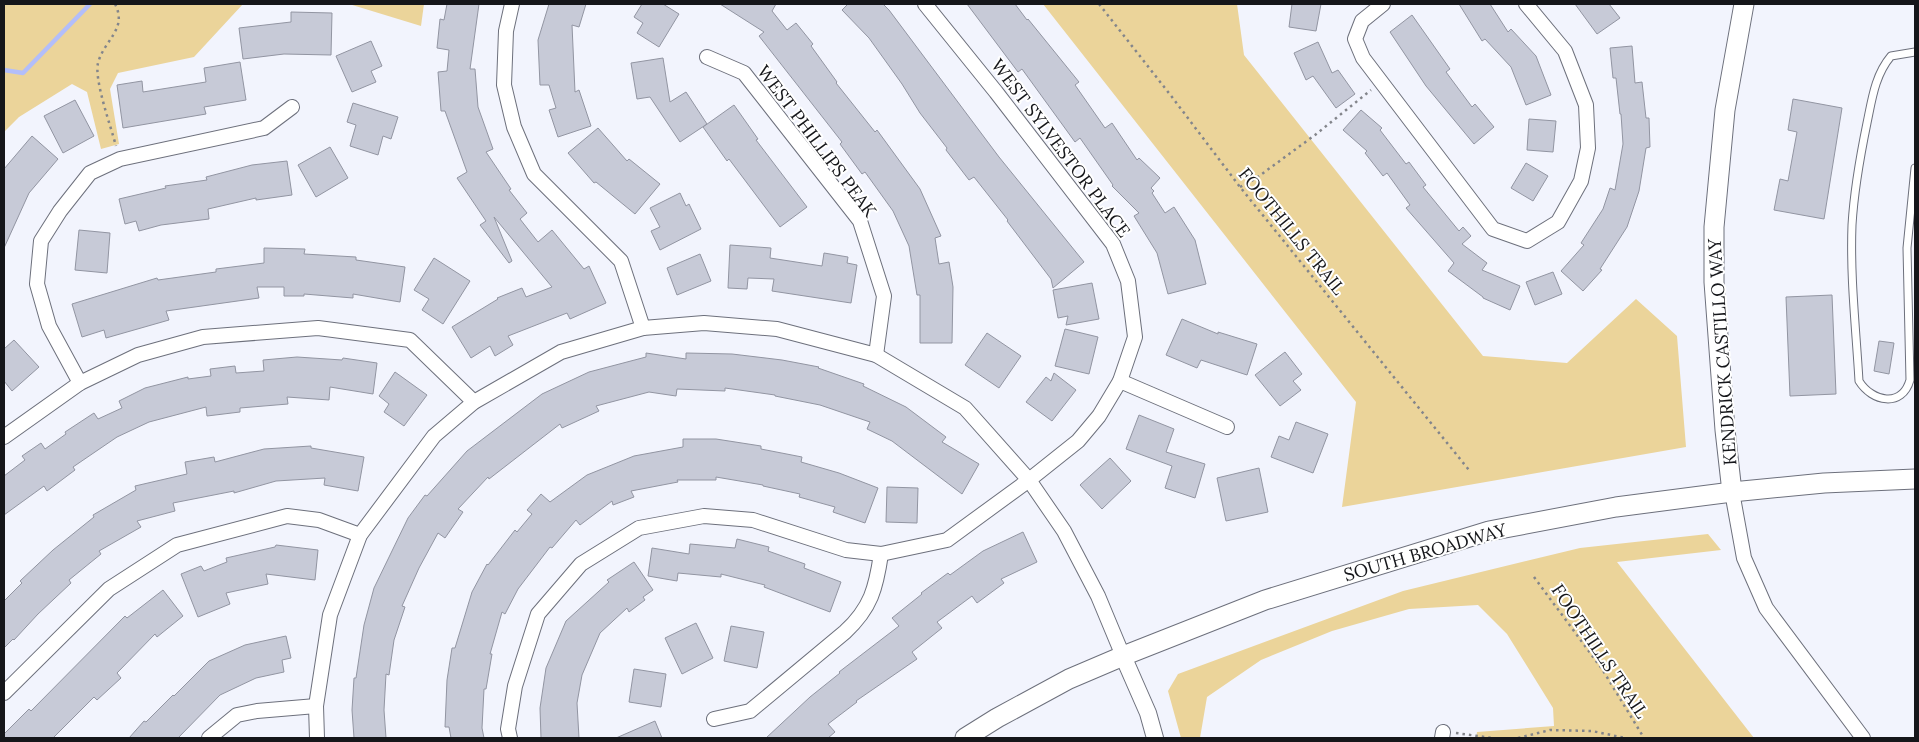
<svg xmlns="http://www.w3.org/2000/svg" width="1919" height="742" font-family="Lora,serif">
<rect width="100%" height="100%" fill="#f2f4fd"/>
<!-- grass -->
<g fill="#ebd49a">
<polygon points="4,4 243,4 194,57 118,73 110,89 119,144 101,149 87,92 72,84 19,117 4,132"/>
<polygon points="349,4 424,4 421,26"/>
<polygon points="1043,4 1237,4 1244,55 1483,356 1567,363 1636,299 1677,336 1686,447 1342,507 1356,402"/>
<polygon points="1708,534 1721,550 1617,562 1754,738 1476,738 1477,732 1554,726 1553,708 1507,634 1478,605 1409,609 1332,631 1261,660 1207,697 1200,738 1181,738 1168,691 1178,674 1403,591 1580,548"/>
</g>
<g fill="none" stroke-linecap="round" stroke-linejoin="round">
<!-- stream -->
<polyline stroke="#b3bef9" stroke-width="4.5" points="4,70 23,73 90,4"/>
</g>
<!-- building -->
<g fill="#c7cad7" stroke="#9295a2">
<polygon points="447,4 479,4 470,69 475,69 478,107 493,149 486,152 511,189 509,190 527,213 520,219 538,242 552,230 584,269 589,266 606,303 570,319 567,313 508,336 513,345 495,356 490,346 471,358 452,327 498,299 497,298 522,288 526,297 552,287 494,217 512,261 509,263 480,225 486,221 457,178 467,172 445,111 441,111 438,72 447,71 449,50 437,48 440,19 444,20"/>
<polygon points="549,4 586,4 579,27 572,25 575,92 579,90 591,126 558,137 549,110 556,108 549,85 540,85 538,40"/>
<polygon points="642,4 663,4 679,14 659,47 637,33 643,23 634,17"/>
<polygon points="720,4 776,4 772,11 787,30 796,23 813,44 811,46 837,82 836,83 875,132 877,130 920,189 941,236 935,238 939,264 949,262 953,287 952,343 920,343 920,295 917,295 909,246 893,211 865,172 862,174 840,144 842,142 759,36 764,32"/>
<polygon points="848,4 883,4 889,10 999,157 1084,262 1053,288 1051,279 1007,221 1008,220 974,177 969,180 946,150 947,148 920,113 902,84 869,38 842,10"/>
<polygon points="967,4 1015,4 1027,20 1028,19 1079,82 1075,85 1105,128 1112,123 1137,160 1139,158 1160,178 1151,188 1154,191 1152,193 1165,213 1174,207 1195,240 1206,284 1168,294 1157,253 1134,216 1139,213 1112,186 1113,185 1080,138 1075,142 1022,69 1018,72"/>
<polygon points="1292,4 1321,4 1316,31 1289,27"/>
<polygon points="1459,4 1490,4 1508,32 1511,29 1536,56 1551,95 1526,105 1511,67 1485,39 1482,41"/>
<polygon points="1575,4 1609,4 1620,18 1597,34"/>
<polygon points="291,12 332,13 331,55 284,54 243,59 239,28 291,22"/>
<polygon points="1412,15 1450,69 1446,72 1472,107 1475,104 1494,127 1474,144 1426,86 1390,32"/>
<polygon points="371,41 382,66 371,71 376,82 352,92 336,56"/>
<polygon points="1318,42 1332,73 1338,70 1355,94 1336,108 1313,76 1306,80 1294,53"/>
<polygon points="1632,46 1635,83 1642,82 1646,118 1649,118 1650,147 1646,148 1639,191 1627,227 1600,269 1602,270 1583,291 1561,271 1584,245 1581,243 1603,209 1610,188 1615,190 1623,144 1621,114 1620,114 1616,78 1613,78 1610,48"/>
<polygon points="663,58 670,102 686,92 707,124 680,142 650,97 637,99 631,63"/>
<polygon points="240,62 246,100 204,107 206,114 123,128 117,85 142,81 143,92 206,82 204,68"/>
<polygon points="1793,99 1842,108 1824,219 1774,210 1780,179 1788,181 1797,132 1788,130"/>
<polygon points="75,100 94,136 63,153 44,116"/>
<polygon points="353,103 398,117 391,139 383,136 378,155 350,146 356,125 347,122"/>
<polygon points="734,105 758,139 756,140 807,207 780,227 729,159 727,161 703,127"/>
<polygon points="1361,110 1382,128 1380,130 1406,164 1409,162 1426,185 1423,187 1459,231 1463,227 1471,236 1462,244 1487,263 1482,270 1520,286 1510,310 1483,298 1483,297 1448,271 1454,263 1406,208 1410,205 1387,173 1383,176 1365,153 1367,151 1343,130"/>
<polygon points="1529,119 1556,121 1553,152 1527,150"/>
<polygon points="598,128 627,161 629,159 660,184 635,214 596,182 594,183 568,153"/>
<polygon points="32,136 58,159 29,193 4,248 4,169"/>
<polygon points="330,147 348,178 316,197 298,165"/>
<polygon points="287,161 292,195 256,200 256,198 208,209 209,219 161,225 139,231 136,221 125,224 119,199 166,188 165,186 207,180 206,177 252,165"/>
<polygon points="1526,163 1548,176 1533,201 1511,188"/>
<polygon points="680,193 686,206 689,204 701,229 660,250 651,231 660,227 650,208"/>
<polygon points="79,230 110,233 107,273 75,270"/>
<polygon points="730,245 771,248 770,258 822,266 824,253 848,257 847,263 857,265 851,303 772,291 774,279 748,278 747,289 728,288"/>
<polygon points="264,248 305,249 304,254 356,257 356,260 405,267 400,302 353,294 353,298 304,294 304,296 284,296 284,287 257,287 259,298 166,311 169,320 106,338 104,330 82,337 72,304 157,278 158,280 216,272 216,269 264,263"/>
<polygon points="700,254 711,281 677,295 667,268"/>
<polygon points="434,258 470,281 443,324 422,310 429,299 414,290"/>
<polygon points="1553,272 1562,294 1535,305 1526,282"/>
<polygon points="1092,283 1099,319 1066,325 1068,316 1058,318 1053,290"/>
<polygon points="1832,295 1836,394 1790,396 1786,297"/>
<polygon points="1182,319 1218,334 1218,332 1257,344 1247,375 1201,360 1197,368 1166,355"/>
<polygon points="1065,329 1098,337 1089,374 1055,366"/>
<polygon points="987,333 1021,356 999,388 965,365"/>
<polygon points="14,340 39,367 12,391 4,381 4,349"/>
<polygon points="1879,341 1894,343 1889,374 1874,371"/>
<polygon points="1285,352 1302,374 1293,381 1301,390 1280,406 1255,375"/>
<polygon points="646,353 686,359 686,353 732,354 782,360 819,367 818,368 864,384 863,386 906,407 946,437 942,442 979,464 962,494 892,441 867,429 870,422 820,405 775,396 775,395 725,388 725,391 677,389 676,396 649,392 596,406 599,411 562,428 560,424 489,479 488,477 458,509 463,512 445,538 438,533 419,568 402,606 405,607 394,640 389,675 386,674 384,710 386,738 354,738 352,710 354,678 356,678 364,625 374,588 408,518 425,495 427,496 467,451 542,394 589,372 646,357"/>
<polygon points="297,357 342,360 343,358 377,363 373,394 330,387 329,400 287,397 288,404 240,408 240,412 207,416 206,407 149,422 117,437 73,467 75,470 47,491 44,486 4,515 4,476 25,460 22,456 41,443 45,449 66,434 65,432 94,413 98,419 122,408 119,401 145,388 188,377 188,379 211,376 210,369 235,366 236,373 264,371 263,360"/>
<polygon points="395,372 427,395 404,426 384,412 389,404 379,396"/>
<polygon points="1054,373 1076,390 1052,421 1026,402 1046,377 1051,381"/>
<polygon points="1139,415 1174,429 1166,452 1205,464 1195,498 1165,488 1172,466 1126,449"/>
<polygon points="1296,422 1328,434 1313,473 1271,457 1279,436 1289,440"/>
<polygon points="683,439 716,439 761,446 761,449 802,457 801,462 839,473 878,488 865,523 833,512 835,507 799,497 800,494 763,486 763,485 716,477 716,480 677,480 678,482 631,491 634,497 613,505 612,501 580,525 576,520 552,548 550,547 518,589 505,614 502,612 490,654 492,654 486,689 484,689 482,728 484,738 451,738 449,727 445,727 447,680 452,648 455,648 472,592 487,564 488,565 515,530 517,532 532,514 527,510 541,494 550,502 587,475 634,456 683,447"/>
<polygon points="311,446 311,448 364,457 358,491 324,485 325,478 276,481 234,493 234,491 173,503 175,511 137,521 141,527 99,551 101,554 69,580 71,583 38,614 14,640 13,639 4,648 4,601 22,583 20,581 53,550 94,517 93,515 136,490 135,486 187,474 185,462 214,457 215,462 264,449"/>
<polygon points="1110,458 1131,481 1102,509 1080,485"/>
<polygon points="1259,468 1268,512 1226,521 1217,478"/>
<polygon points="887,487 918,488 917,523 886,522"/>
<polygon points="1023,532 1037,562 1001,579 1004,583 977,603 972,596 937,622 942,628 912,652 917,659 856,701 857,702 828,724 835,732 828,738 766,738 810,697 840,673 839,672 899,626 892,618 922,594 921,593 948,573 950,575 983,551"/>
<polygon points="737,539 769,547 768,551 805,564 804,568 841,582 830,612 764,587 765,585 721,574 721,577 678,573 677,581 648,576 652,548 689,554 690,544 735,548"/>
<polygon points="276,545 318,550 315,580 266,574 268,584 226,593 230,604 198,617 181,574 201,566 204,571 227,562 226,558 275,547"/>
<polygon points="634,562 653,590 643,597 645,600 629,612 627,608 600,633 582,675 577,703 579,738 541,738 540,708 546,668 566,621 609,582 607,580"/>
<polygon points="163,590 183,616 157,637 155,634 117,673 121,678 97,700 94,697 53,738 4,738 4,734 29,709 31,711 125,616 127,618"/>
<polygon points="696,623 713,658 682,674 665,638"/>
<polygon points="731,626 764,632 757,668 724,661"/>
<polygon points="286,636 291,658 282,660 284,672 256,678 220,695 178,738 129,738 144,721 146,722 173,695 174,696 209,661 245,645"/>
<polygon points="634,669 666,674 661,707 629,702"/>
<polygon points="655,721 662,738 616,738"/>
</g>
<g fill="none" stroke-linecap="round" stroke-linejoin="round">
<!-- service casing -->
<g stroke="#6d707c" stroke-width="9">
<path id="service" d="M1915,52L1891,56C1875,75 1872,99 1867,123C1860,157 1854,191 1852,225C1850,277 1856,329 1859,381C1872,402 1902,408 1910,380L1907,248L1915,168"/>
</g>
<!-- minor casing -->
<g stroke="#6d707c" stroke-width="16">
<g id="minor">
<polyline points="512,4 506,31 504,85 514,127 534,174 621,261 643,328"/>
<polyline points="1383,4 1362,21 1355,39 1363,58 1493,229 1527,241 1558,222 1581,181 1588,148 1586,105 1565,51 1526,4"/>
<polyline points="707,57 744,73 860,221 884,296 876,355"/>
<polyline points="1120,381 1227,427"/>
<polyline points="80,383 49,326 37,284 41,241 60,211 90,173 120,159 264,128 292,107"/>
<polyline points="4,437 80,383 138,355 203,337 318,328 410,340 474,402"/>
<polyline points="1732,492 1744,558 1766,608 1863,738"/>
<polyline points="4,693 109,589 177,545 287,516 319,520 360,535"/>
<path d="M714,719L750,711L845,632C871,608 876,588 881,554"/>
<polyline points="209,738 237,715 257,711 316,706"/>
<polyline points="317,738 316,706 330,615 360,535 434,436 474,402 561,352 643,328 704,323 777,329 876,355 965,408 1029,480 1064,531 1098,596 1123,656"/>
<polyline points="510,738 508,729 515,686 538,614 581,564 639,528 704,516 753,520 846,550 881,554 947,540 1029,480 1078,441 1099,416 1120,381 1135,337 1128,281 1113,244 996,92 925,4"/>
<polyline points="1442,738 1443,732"/>
</g>
</g>
<!-- tertiary casing -->
<g stroke="#6d707c" stroke-width="18">
<polyline id="tertiary" points="1123,656 1148,713 1155,738"/>
</g>
<!-- secondary casing -->
<g stroke="#6d707c" stroke-width="21">
<g id="secondary">
<polyline points="1732,492 1725,430 1714,282 1714,227 1725,110 1744,4"/>
<polyline points="965,738 997,718 1069,679 1123,656 1265,600 1489,531 1616,507 1732,492 1824,483 1915,479"/>
</g>
</g>
<!-- path -->
<g stroke="#83858b" stroke-width="2.5" stroke-dasharray="2.5 4" stroke-linecap="butt">
<path d="M115,4C128,29 104,40 98,63C94,80 111,127 116,146"/>
<polyline points="1099,4 1172,97 1240,187 1469,470"/>
<polyline points="1240,187 1255,179 1315,135 1371,90"/>
<polyline points="1534,577 1602,669 1644,738"/>
<polyline points="1456,733 1492,738"/>
<polyline points="1518,738 1550,730 1592,731 1625,738"/>
</g>
<!-- service -->
<use href="#service" stroke="#fff" stroke-width="7"/>
<!-- minor -->
<use href="#minor" stroke="#fff" stroke-width="14"/>
<!-- tertiary -->
<use href="#tertiary" stroke="#fff" stroke-width="16"/>
<!-- secondary -->
<use href="#secondary" stroke="#fff" stroke-width="19"/>
</g>
<g text-anchor="middle" dominant-baseline="central" stroke-width="4" stroke-linejoin="round" paint-order="stroke">
<!-- street labels -->
<g font-size="18" fill="#15161a" stroke="#fff">
<text transform="translate(817 141) rotate(53)">WEST PHILLIPS PEAK</text>
<text transform="translate(1061 148) rotate(53)">WEST SYLVESTOR PLACE</text>
<text transform="translate(1292 231) rotate(51)">FOOTHILLS TRAIL</text>
<text transform="translate(1722 352) rotate(-94)">KENDRICK CASTILLO WAY</text>
<text transform="translate(1425 552) rotate(-16)">SOUTH BROADWAY</text>
<text transform="translate(1600 651) rotate(56)">FOOTHILLS TRAIL</text>
</g>
</g>
<!-- border -->
<rect width="1919" height="742" fill="none" stroke="#15161a" stroke-width="10"/>
</svg>
